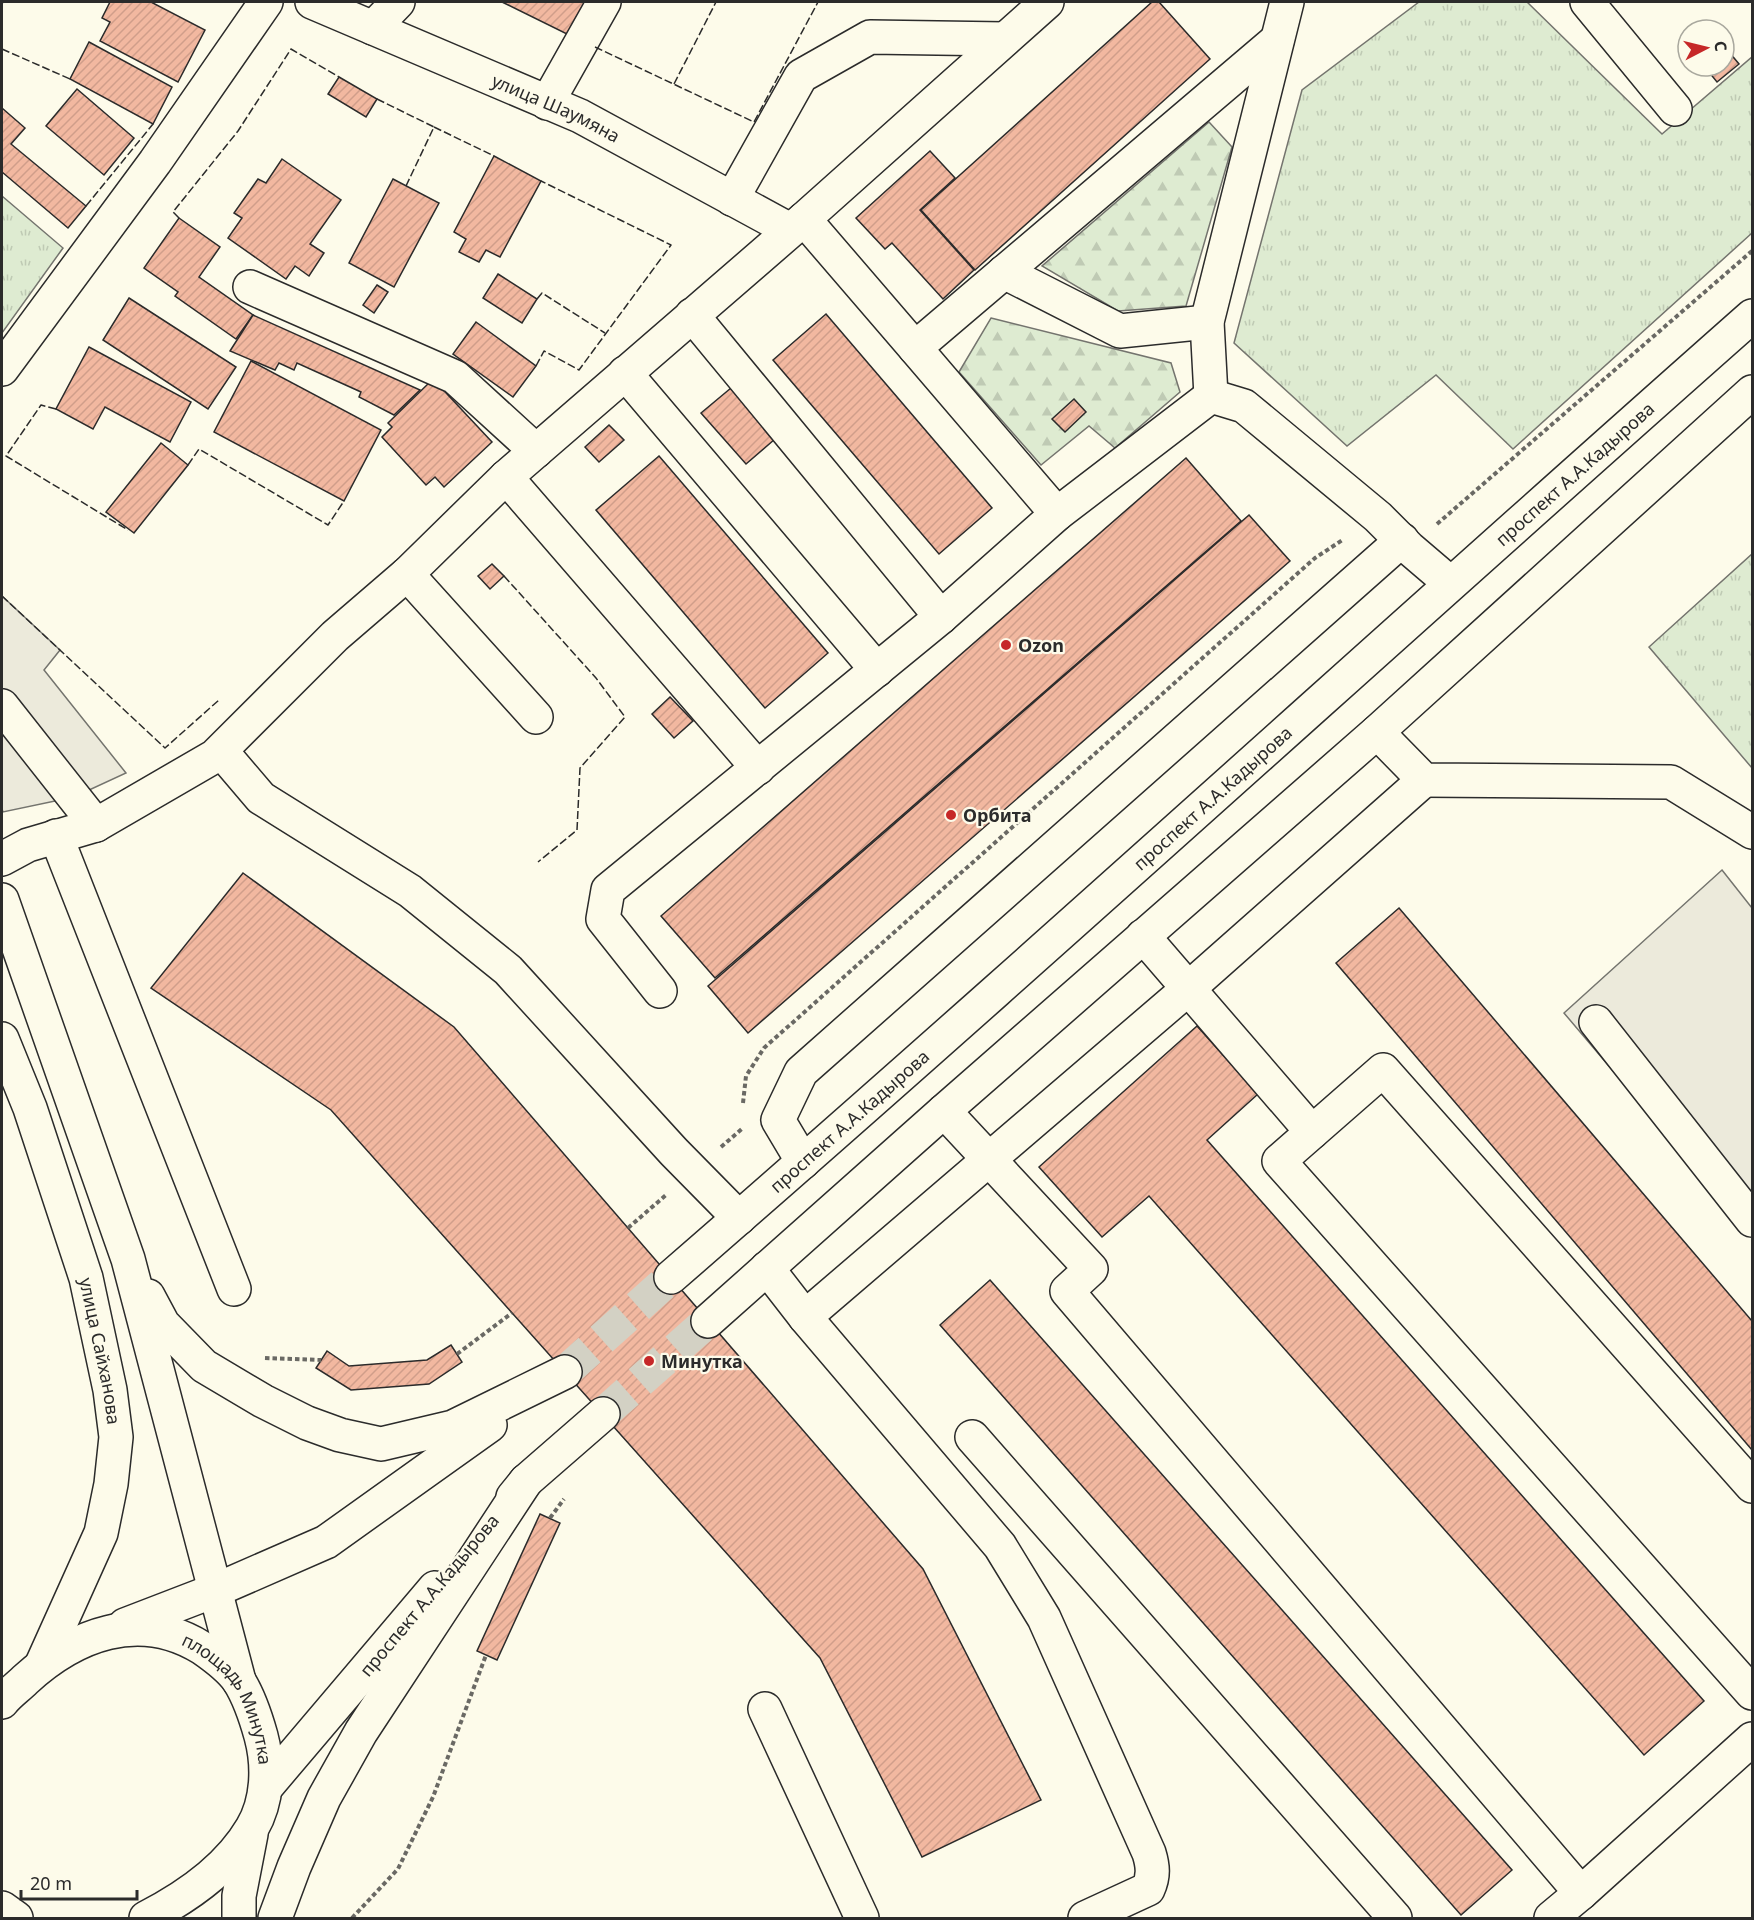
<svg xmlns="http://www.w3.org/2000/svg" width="1754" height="1920" font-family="'Noto Sans',sans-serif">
<defs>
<pattern id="grass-tufts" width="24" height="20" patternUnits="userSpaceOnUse" patternTransform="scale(1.5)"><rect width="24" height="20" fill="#deebd1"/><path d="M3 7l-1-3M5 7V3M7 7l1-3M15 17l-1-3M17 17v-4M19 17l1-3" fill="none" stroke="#bfcab4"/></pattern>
<pattern id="forest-firs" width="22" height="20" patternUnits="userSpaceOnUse" patternTransform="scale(1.5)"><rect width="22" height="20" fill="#deebd1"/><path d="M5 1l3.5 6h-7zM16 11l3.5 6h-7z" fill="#bfcab4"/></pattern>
<pattern id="building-hatch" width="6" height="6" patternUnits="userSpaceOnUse" patternTransform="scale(1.5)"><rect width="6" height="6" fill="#f2b8a0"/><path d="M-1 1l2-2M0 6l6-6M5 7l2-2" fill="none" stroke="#d09e8a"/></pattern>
</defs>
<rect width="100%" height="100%" fill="#fdfbea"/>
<!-- grass -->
<g fill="url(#grass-tufts)" stroke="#74746e" stroke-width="1.5">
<polygon points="1419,2 1527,2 1662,134 1752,57 1752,233 1513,449 1436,375 1347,446 1234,343 1302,90"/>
<polygon points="2,196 63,248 2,333"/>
<polygon points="1752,554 1752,768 1649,647"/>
</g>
<!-- forest -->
<g fill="url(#forest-firs)" stroke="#74746e" stroke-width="1.5">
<polygon points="1209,122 1232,147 1186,306 1118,311 1042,266"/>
<polygon points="991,318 1171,363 1180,392 1115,448 1089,426 1041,465 959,372"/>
</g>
<!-- parking -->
<g fill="#eceadb" stroke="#74746e" stroke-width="1.5">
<polygon points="2,596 60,650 44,670 126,773 74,797 3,812 2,809"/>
<polygon points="1722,870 1752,908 1752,1235 1564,1013"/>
</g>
<!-- building -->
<g fill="url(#building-hatch)" stroke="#2b2b2b" stroke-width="1.5">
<polygon points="110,2 151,2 205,30 178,82 100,41 110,22 102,18"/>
<polygon points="502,2 588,2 571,36"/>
<polygon points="1152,2 1159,2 1210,59 975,270 921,210"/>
<polygon points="89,42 172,87 153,124 70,79"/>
<polygon points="1724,46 1739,64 1717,82 1704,66 1724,66"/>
<polygon points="339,77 377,99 366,117 328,94"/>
<polygon points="77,89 134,138 104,175 46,126"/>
<polygon points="2,108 25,128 11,144 86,206 68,228 2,172"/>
<polygon points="930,151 955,178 920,210 974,270 943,299 892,243 885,249 856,218"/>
<polygon points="494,156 541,181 500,257 486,250 479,262 459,252 466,239 454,232"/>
<polygon points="282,159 341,200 310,244 324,253 309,276 295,266 286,279 228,238 242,218 234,213 258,179 266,183"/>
<polygon points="393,179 439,203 394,287 349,263"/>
<polygon points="179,218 220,247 199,277 253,315 236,339 175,296 178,292 144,268"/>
<polygon points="498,274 537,299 522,323 483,298"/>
<polygon points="377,285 388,292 374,313 363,305"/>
<polygon points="129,298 236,367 208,409 103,340"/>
<polygon points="826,314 992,508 939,554 773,360"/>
<polygon points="253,315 420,390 394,415 359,397 361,392 297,363 294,370 279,363 275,370 230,351"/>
<polygon points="476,322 536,366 513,397 453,354"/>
<polygon points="89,347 191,402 170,442 105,407 93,429 56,409"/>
<polygon points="251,361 381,430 344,501 214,432"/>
<polygon points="433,379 492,442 444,487 435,477 426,485 382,437 392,427 388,423"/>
<polygon points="731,388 775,439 746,464 701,413"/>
<polygon points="1074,399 1086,412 1065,432 1052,419"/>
<polygon points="609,425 624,440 599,462 585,447"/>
<polygon points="161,443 188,465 134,533 106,512"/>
<polygon points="659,456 828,653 765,708 596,510"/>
<polygon points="1186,458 1241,521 715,978 661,916"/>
<polygon points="1249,515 1290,561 748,1033 708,986"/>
<polygon points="492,564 504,576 490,589 478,576"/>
<polygon points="670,697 693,721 674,738 652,714"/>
<polygon points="243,873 454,1027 923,1569 1041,1800 922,1857 820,1658 331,1110 151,988"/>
<polygon points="1399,908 1752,1321 1752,1450 1336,963"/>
<polygon points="1197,1026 1258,1094 1207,1140 1704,1701 1644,1755 1149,1196 1102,1237 1039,1167"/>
<polygon points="990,1280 1512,1870 1461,1915 940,1325"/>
<polygon points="451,1345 462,1362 429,1384 351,1390 316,1368 327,1351 349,1366 427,1360"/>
<polygon points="540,1514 560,1523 497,1660 477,1651"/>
</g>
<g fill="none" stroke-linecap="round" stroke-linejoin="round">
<!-- major-tunnel -->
<g stroke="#d3d1c4" stroke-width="33" stroke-dasharray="33 16" stroke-linecap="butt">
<polyline points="565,1372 671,1277"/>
<polyline points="603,1414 708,1321"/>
</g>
<!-- minor casing -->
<g stroke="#2b2b2b" stroke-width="36">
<g id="minor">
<path id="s1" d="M312,2L580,116L790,230"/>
<polyline points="1587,2 1675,109"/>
<polyline points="373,28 398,2"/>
<polyline points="547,103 604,2"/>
<polyline points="732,199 801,76 870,37 1005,39"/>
<polyline points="804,219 915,348"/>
<polyline points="1004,272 1120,331 1207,322"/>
<polyline points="250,287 455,377 536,451"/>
<polyline points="692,315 941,617"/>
<polyline points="2,369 155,162 266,2"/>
<polyline points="625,373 877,670"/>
<polyline points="1211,396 1207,322 1287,2"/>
<polyline points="1211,396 1244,406 1378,517 1409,548 1450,583"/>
<polyline points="506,477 758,768"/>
<polyline points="1057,514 915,348 1277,40"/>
<polyline points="407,574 536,717"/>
<polyline points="2,706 96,825"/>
<polyline points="1377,732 1424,780 1671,782 1752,832"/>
<polyline points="221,751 261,798 410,891 508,970 674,1152 739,1218"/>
<polyline points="56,836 234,1289"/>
<polyline points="2,859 28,845 96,825 215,756 335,636 407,574 506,477 804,219 1047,2"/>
<polyline points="1143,936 1312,1132"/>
<polyline points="660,991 603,919 608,890 941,617 1057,514 1211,396"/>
<polyline points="1596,1022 1752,1220"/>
<polyline points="944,1111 1091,1269 1067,1291 1581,1893 1551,1918"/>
<polyline points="803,1162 778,1120 801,1072 1402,540"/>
<path d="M767,1268L805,1317L1000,1546L1044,1618L1149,1853C1153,1866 1154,1876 1148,1889L1085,1918"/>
<polyline points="805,1317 1189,988 1424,780"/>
<polyline points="972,1437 1395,1918"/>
<polyline points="1752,1486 1383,1070 1279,1161 1752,1693"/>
<polyline points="765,1709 862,1918"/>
<polyline points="1581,1893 1752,1739"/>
</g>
</g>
<!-- major casing -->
<g stroke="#2b2b2b" stroke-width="36">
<g id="major">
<polyline points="2,900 128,1259 239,1681"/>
<path id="s2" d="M2,1039L30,1108L86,1278L110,1390L116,1437L111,1484L101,1533L42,1664"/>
<path id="s3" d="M671,1277C1035,961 1391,635 1752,316"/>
<polyline points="148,1296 163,1324 204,1366 263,1401 307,1423 340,1435 381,1444 453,1427 565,1372"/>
<polyline points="708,1321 944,1111 1377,732 1752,392"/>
<polyline points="513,1497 526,1481 603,1414"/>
<polyline points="125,1625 216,1590 326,1542 490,1425"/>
<path id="s4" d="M2,1702C8,1694 17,1688 25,1680C74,1635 139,1609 202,1648C215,1657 230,1668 239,1681C249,1697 256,1718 261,1736C269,1766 268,1801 252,1828C228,1869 187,1897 146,1918"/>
<polyline points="267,1786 435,1588"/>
<polyline points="2,1908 16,1918"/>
<polyline points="239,1918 239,1896 251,1834"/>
<polyline points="275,1918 294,1867 324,1798 361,1732 526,1481"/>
</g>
</g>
<!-- path -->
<g stroke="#6a6964" stroke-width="4" stroke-dasharray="4.5 3" stroke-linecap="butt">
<polyline points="1437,524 1752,251"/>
<polyline points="743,1103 746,1076 764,1048 1315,558 1344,539"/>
<polyline points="721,1147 743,1128"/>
<polyline points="628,1228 666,1195"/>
<polyline points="457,1354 512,1313"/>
<polyline points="265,1358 321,1360"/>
<polyline points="550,1518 564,1499"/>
<polyline points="352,1918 398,1869 433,1797 486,1655"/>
</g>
<!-- minor -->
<use href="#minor" stroke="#fdfbea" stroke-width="33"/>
<!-- major -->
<use href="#major" stroke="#fdfbea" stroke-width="33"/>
<!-- fence -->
<g stroke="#2b2b2b" stroke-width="1.5" stroke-dasharray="8 3" stroke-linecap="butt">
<polyline points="2,4 3,2"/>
<polyline points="595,47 754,122 818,2"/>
<polyline points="2,49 70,79"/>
<polyline points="674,84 716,2"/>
<polyline points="377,99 434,127 406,186"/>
<polyline points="434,127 494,156"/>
<polyline points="86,206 153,124"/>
<polyline points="179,218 173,212 238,131 291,49 339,77"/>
<polyline points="537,299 542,293 605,333"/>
<polyline points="536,366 544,351 579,370 671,245 541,181"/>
<polyline points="56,409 41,405 6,456 128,530"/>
<polyline points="188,465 199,449 328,525 344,501"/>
<polyline points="504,576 596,678 625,717 580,768 577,830 538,862"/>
<polyline points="2,596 165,748 219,700"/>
</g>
</g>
<!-- markers -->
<g fill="#c62828" stroke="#fdfbea" stroke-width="2">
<circle cx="1006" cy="645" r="6"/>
<circle cx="951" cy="815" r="6"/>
<circle cx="649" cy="1361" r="6"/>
</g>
<g text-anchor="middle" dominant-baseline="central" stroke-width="4.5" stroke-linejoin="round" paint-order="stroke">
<!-- street labels -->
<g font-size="18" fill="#2b2b2b" stroke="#fdfbea">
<text stroke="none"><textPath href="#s1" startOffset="266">улица Шаумяна</textPath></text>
<text stroke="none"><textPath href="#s3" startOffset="1209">проспект А.А.Кадырова</textPath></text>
<text stroke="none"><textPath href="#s3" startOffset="723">проспект А.А.Кадырова</textPath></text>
<text stroke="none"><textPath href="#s3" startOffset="237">проспект А.А.Кадырова</textPath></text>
<text stroke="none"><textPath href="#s2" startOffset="328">улица Сайханова</textPath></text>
<text transform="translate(429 1595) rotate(-50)">проспект А.А.Кадырова</text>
<text stroke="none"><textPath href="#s4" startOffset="285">площадь Минутка</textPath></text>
</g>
<!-- poi labels -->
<g font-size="18" font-weight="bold" fill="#2b2b2b" stroke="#fdfbea" text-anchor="start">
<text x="1018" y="645">Ozon</text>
<text x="963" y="815">Орбита</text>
<text x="661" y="1361">Минутка</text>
</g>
</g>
<!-- border -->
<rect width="1754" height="1920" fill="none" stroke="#2b2b2b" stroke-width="6"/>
<!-- north arrow -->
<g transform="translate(1706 48) rotate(83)"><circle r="28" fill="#fdfbea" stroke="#a9a89e" stroke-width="1.5"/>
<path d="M0-4.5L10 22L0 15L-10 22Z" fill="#c62828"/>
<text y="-9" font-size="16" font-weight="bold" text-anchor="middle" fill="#2b2b2b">С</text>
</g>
<!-- scale -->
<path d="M21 1890v9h116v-9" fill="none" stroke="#2b2b2b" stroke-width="3"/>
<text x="30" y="1890" font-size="18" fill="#2b2b2b" stroke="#fdfbea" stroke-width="4.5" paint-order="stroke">20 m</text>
</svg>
